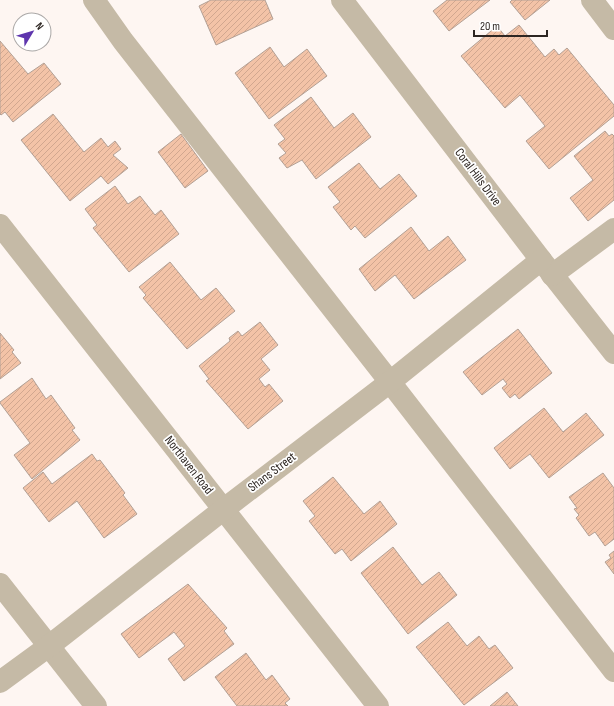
<svg xmlns="http://www.w3.org/2000/svg" width="614" height="706" font-family="'Sofia Sans Condensed',sans-serif">
<defs>
<pattern id="building-hatch" width="6" height="6" patternUnits="userSpaceOnUse"><rect width="6" height="6" fill="#f3c3a7"/><path d="M-1 1l2-2M0 6l6-6M5 7l2-2" fill="none" stroke="#d1a78f"/></pattern>
</defs>
<rect width="100%" height="100%" fill="#fef6f2"/>
<!-- building -->
<g fill="url(#building-hatch)" stroke="#b2a095">
<polygon points="211,0 265,0 273,19 216,45 199,6"/>
<polygon points="447,0 490,0 449,31 433,11"/>
<polygon points="512,0 550,0 525,20 510,2"/>
<polygon points="519,25 545,57 554,49 559,55 567,48 614,105 614,116 549,169 526,141 545,126 520,95 505,108 461,56 497,26 505,36"/>
<polygon points="0,41 28,74 44,63 61,84 13,122 5,112 1,115 0,114"/>
<polygon points="270,47 284,67 307,49 327,76 269,119 235,73"/>
<polygon points="311,97 334,128 353,113 371,137 316,179 302,160 287,168 279,158 286,153 278,144 285,139 274,125"/>
<polygon points="53,114 84,152 101,138 108,147 115,141 121,149 113,155 128,168 108,184 101,176 70,201 21,140"/>
<polygon points="605,131 609,136 612,134 614,136 614,200 588,221 570,198 593,180 574,156"/>
<polygon points="181,134 208,171 185,188 158,152"/>
<polygon points="359,163 380,189 399,174 417,196 365,238 355,226 351,230 333,207 340,202 328,187"/>
<polygon points="115,186 128,204 140,196 155,215 161,210 179,234 129,272 93,228 97,225 85,209"/>
<polygon points="411,227 429,251 448,236 466,260 414,299 395,275 375,291 359,269"/>
<polygon points="170,262 201,300 216,288 235,311 187,349 143,298 146,295 139,287"/>
<polygon points="260,322 278,345 261,359 270,370 259,379 265,387 269,384 283,401 248,429 206,381 209,379 199,366 230,341 229,338 238,331 242,336"/>
<polygon points="518,329 552,373 519,399 515,394 510,398 502,388 507,384 503,379 482,395 463,372"/>
<polygon points="0,333 14,350 12,352 21,363 0,379"/>
<polygon points="32,378 46,399 51,395 75,428 72,430 80,440 32,479 14,455 30,443 0,403 0,402"/>
<polygon points="544,408 563,432 586,413 604,435 549,478 530,454 510,469 494,448"/>
<polygon points="92,454 97,461 100,460 125,493 123,495 137,514 104,538 77,501 49,522 23,488 43,472 52,484"/>
<polygon points="603,473 614,488 614,539 605,546 595,532 589,536 576,518 579,515 574,509 577,508 569,497"/>
<polygon points="333,477 364,514 380,501 397,524 351,561 342,549 335,554 309,521 315,516 303,501"/>
<polygon points="393,547 422,585 439,572 457,595 408,634 361,573"/>
<polygon points="614,551 614,574 605,562 611,558 609,555"/>
<polygon points="188,584 227,628 224,631 234,644 184,681 168,659 185,646 174,632 139,658 121,634"/>
<polygon points="448,622 467,646 479,636 489,649 495,645 513,668 464,705 416,647"/>
<polygon points="246,653 266,680 272,675 290,699 285,703 288,706 237,706 215,677"/>
<polygon points="507,692 518,706 490,706"/>
</g>
<g fill="none" stroke-linecap="round" stroke-linejoin="round">
<!-- minor -->
<g stroke="#c5baa6" stroke-width="22">
<polyline points="94,0 123,41 390,382 614,671"/>
<polyline points="342,0 541,260 614,353"/>
<polyline points="592,0 614,29"/>
<polyline points="0,225 378,706"/>
<polyline points="552,275 614,229"/>
<polyline points="0,584 96,706"/>
<polyline points="0,682 49,646 224,509 390,382 541,260"/>
</g>
</g>
<g text-anchor="middle" dominant-baseline="central" stroke-width="3.5" stroke-linejoin="round" paint-order="stroke">
<!-- street labels -->
<g font-size="13" fill="#2d2622" stroke="#fff">
<text transform="translate(478 177) rotate(53)">Coral Hills Drive</text>
<text transform="translate(189 465) rotate(52)">Northaven Road</text>
<text transform="translate(272 472) rotate(-37)">Shans Street</text>
</g>
</g>
<!-- north arrow -->
<g transform="translate(32 32) rotate(52)"><circle r="19" fill="#ffffff" stroke="#aba8a7"/>
<path d="M0-3L7 15L0 10L-7 15Z" fill="#5e35ad"/>
<text y="-6" font-size="11" font-weight="bold" text-anchor="middle" fill="#2d2622">N</text>
</g>
<!-- scale -->
<path d="M474 30v6h73v-6" fill="none" stroke="#2d2622" stroke-width="2"/>
<text x="480" y="30" font-size="12" fill="#2d2622" stroke="#ffffff" stroke-width="3" paint-order="stroke">20 m</text>
</svg>
